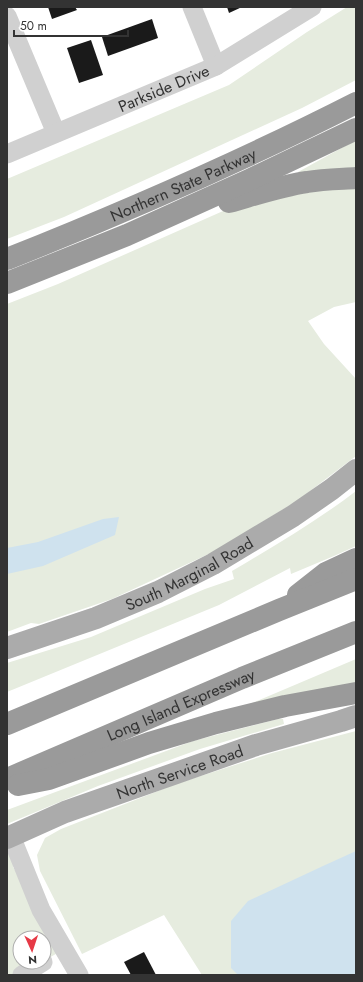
<svg xmlns="http://www.w3.org/2000/svg" width="363" height="982" font-family="Jost,sans-serif">
<rect width="100%" height="100%" fill="#fff"/>
<!-- green -->
<g fill="#e6ecdf">
<polygon points="347,7 356,7 356,80 302,108 64,217 7,239 7,179 229,85 307,32"/>
<polygon points="356,140 356,173 300,177 298,172"/>
<polygon points="356,185 356,302 334,307 308,321 324,344 356,379 356,456 297,501 213,552 112,599 39,624 31,623 7,632 7,304 58,284 248,200"/>
<path d="M356,491V546L334,556L291,574L290,568L219,605L7,692V663L91,637L205,589L234,579L232,571C274,546 317,521 356,491Z"/>
<polygon points="356,659 356,686 245,706"/>
<polygon points="278,719 283,719 284,724 200,749 98,786 7,824 7,810 193,741"/>
<polygon points="356,731 356,975 202,975 164,915 82,954 40,871 37,855 45,838 61,829 176,784 272,753"/>
<polygon points="19,848 13,867 64,949 44,961 44,938 20,938 20,962 43,962 22,975 7,975 7,854"/>
</g>
<!-- water -->
<g fill="#cfe2ee">
<polygon points="119,517 115,535 43,566 7,574 7,548 38,542 103,519"/>
<polygon points="356,851 356,975 238,975 231,968 231,921 248,901 323,866"/>
</g>
<!-- building -->
<g fill="#1a1a1a">
<polygon points="48,7 75,7 77,10 52,19"/>
<polygon points="227,7 242,7 229,13"/>
<polygon points="152,19 158,38 108,56 102,37"/>
<polygon points="91,40 103,75 79,83 67,48"/>
<polygon points="144,952 156,975 131,975 124,962"/>
</g>
<g fill="none" stroke-linecap="round" stroke-linejoin="round">
<!-- minor -->
<g stroke="#d0d0d0" stroke-width="19">
<polyline points="192,7 216,66"/>
<polyline points="7,16 56,133"/>
<path id="s1" d="M7,154L216,66L312,7"/>
<polyline points="11,836 41,910 79,975"/>
<polyline points="22,975 43,962"/>
</g>
<!-- major -->
<g stroke="#ababab" stroke-width="22">
<path id="s2" d="M7,648L96,618L158,592L213,564L293,516L332,489L356,470"/>
<path id="s3" d="M7,838L65,812L256,745L341,721L356,716"/>
</g>
<!-- highway -->
<g stroke="#9a9a9a" stroke-width="22">
<path d="M229,202C254,195 280,186 307,182C323,179 340,179 356,178"/>
<path id="s4" d="M7,259C125,212 242,161 356,103"/>
<polyline points="7,283 127,235 249,180 356,129"/>
<polyline points="298,595 326,573 356,559"/>
<polyline points="7,724 279,610 356,579"/>
<path id="s5" d="M7,779L242,678L356,632"/>
<polyline points="18,785 49,779 149,743 216,723 285,706 356,693"/>
</g>
</g>
<g text-anchor="middle" dominant-baseline="central" stroke-width="4" stroke-linejoin="round" paint-order="stroke">
<!-- street labels -->
<g font-size="16" fill="#333" stroke="#fff">
<text stroke="none"><textPath href="#s1" startOffset="170">Parkside Drive</textPath></text>
<text stroke="none"><textPath href="#s4" startOffset="191">Northern State Parkway</textPath></text>
<text stroke="none"><textPath href="#s2" startOffset="197">South Marginal Road</textPath></text>
<text stroke="none"><textPath href="#s5" startOffset="189">Long Island Expressway</textPath></text>
<text stroke="none"><textPath href="#s3" startOffset="185">North Service Road</textPath></text>
</g>
</g>
<!-- border -->
<rect width="363" height="982" fill="none" stroke="#333333" stroke-width="16"/>
<!-- north arrow -->
<g transform="translate(32 950) rotate(177)"><circle r="19" fill="#ffffff" stroke="#adadad"/>
<path d="M0-3L7 15L0 10L-7 15Z" fill="#e63946"/>
<text y="-6" font-size="11" font-weight="bold" text-anchor="middle" fill="#333333">N</text>
</g>
<!-- scale -->
<path d="M14 30v6h114v-6" fill="none" stroke="#333333" stroke-width="2"/>
<text x="20" y="30" font-size="12" fill="#333333" stroke="#ffffff" stroke-width="3" paint-order="stroke">50 m</text>
</svg>
